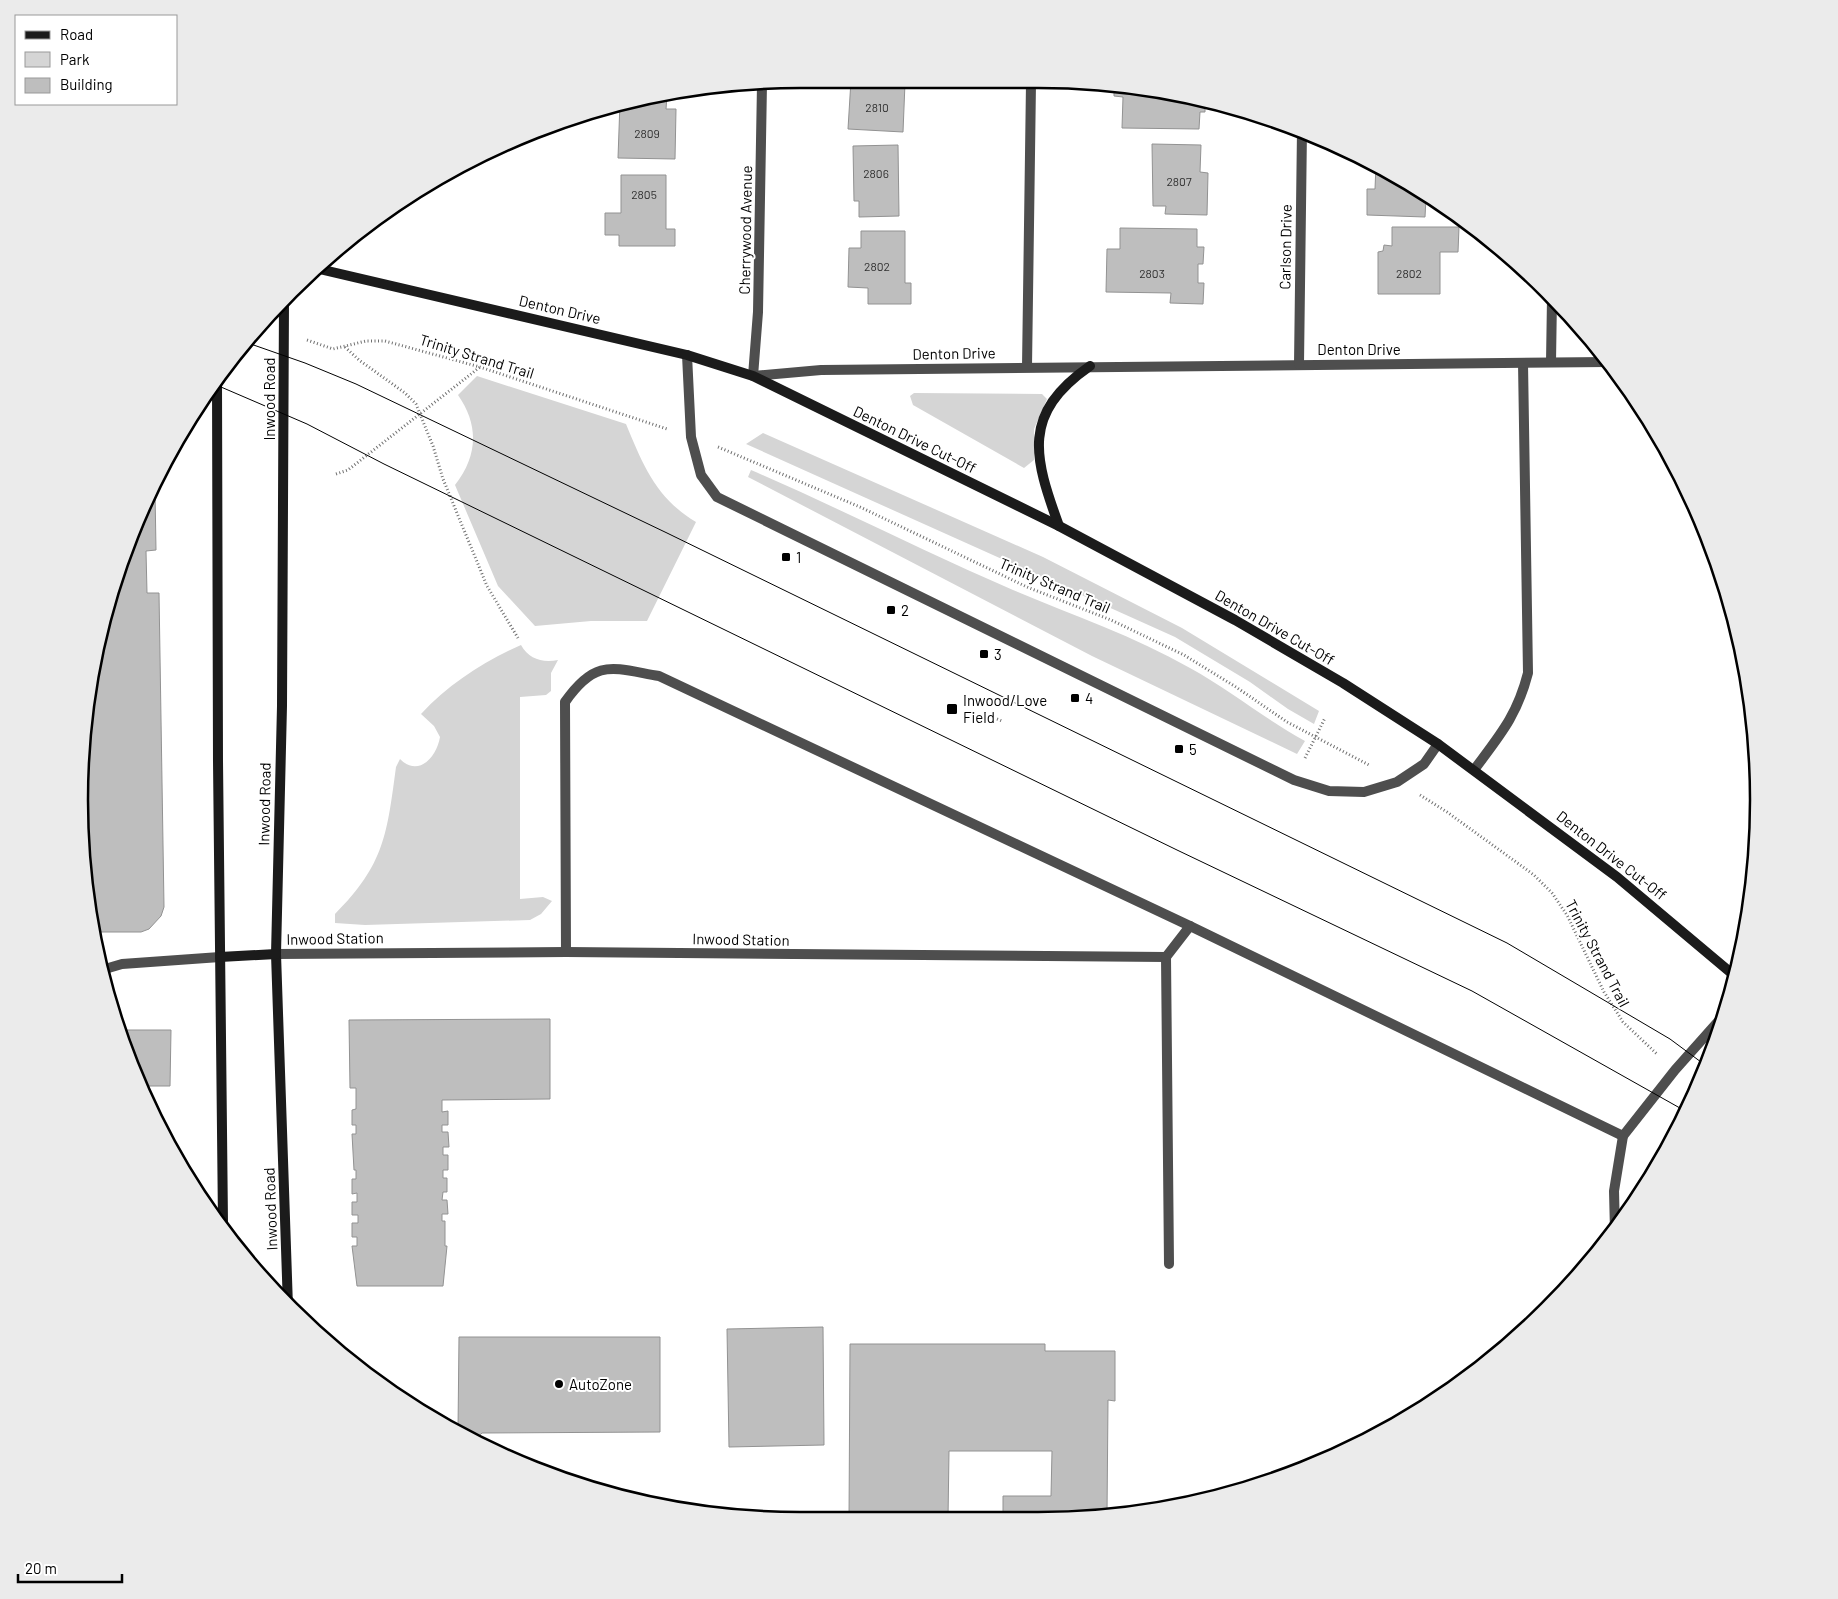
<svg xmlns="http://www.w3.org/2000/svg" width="1838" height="1599" font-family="Barlow,sans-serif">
<rect width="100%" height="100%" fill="#fff"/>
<!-- green -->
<g fill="#d5d5d5">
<path d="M477,376L626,424C643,465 656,498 696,522L647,621H591L535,626L498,586L455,485C478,456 479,425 458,395Z"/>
<polygon points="914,393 1042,394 1047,399 1034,429 1034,460 1024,468 913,405 910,396"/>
<polygon points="763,433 1043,557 1182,628 1319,711 1314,724 1288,709 1250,682 1175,637 746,444"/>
<path d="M751,470C839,508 925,552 1013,590C1072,615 1134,636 1190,668C1230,690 1265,719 1305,741L1297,754L1092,656L748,477Z"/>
<path d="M521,645C529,659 542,663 558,660L551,673V691L546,695L520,697V899L543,897L552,901L541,914L530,920L365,925L335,923V914C385,864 387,833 396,767L400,759C419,778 437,756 440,737L434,726L421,714C449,684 483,662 521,645Z"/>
</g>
<!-- building -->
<g fill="#bebebe" stroke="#929292">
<polygon points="851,80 926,81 926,84 905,83 903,132 848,129"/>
<polygon points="1114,85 1133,85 1205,102 1205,112 1200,112 1199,129 1122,128 1123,97 1114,96"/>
<polygon points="667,96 666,109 676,109 675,159 618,158 620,102"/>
<polygon points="1152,144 1201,145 1200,172 1208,173 1207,215 1165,214 1166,206 1153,206"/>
<polygon points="898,145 899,216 859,217 859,201 854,201 853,146"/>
<polygon points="1376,165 1430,199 1426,198 1425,217 1367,215 1367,189 1375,189"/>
<polygon points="621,175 666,175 666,229 675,229 675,246 619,246 619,235 605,235 605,213 621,213"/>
<polygon points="1392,227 1459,227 1458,252 1440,252 1440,294 1378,294 1378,252 1383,251 1384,245 1392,246"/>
<polygon points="1120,228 1197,229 1197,247 1204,247 1203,264 1198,264 1198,283 1204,283 1203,304 1170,303 1171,293 1106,292 1107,249 1120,249"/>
<polygon points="861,231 905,231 905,283 911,283 911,304 868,304 868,288 848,287 849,248 861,248"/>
<polygon points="152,491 155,491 156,550 146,551 147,593 159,593 164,907 161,916 149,929 141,932 97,932 80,847 85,705 134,524"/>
<polygon points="550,1019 550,1099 442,1100 442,1112 448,1111 448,1125 442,1125 442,1132 448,1132 449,1147 443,1147 443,1155 448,1155 448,1170 443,1170 443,1178 447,1178 447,1192 443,1192 442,1200 447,1200 448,1214 442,1214 442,1221 445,1221 445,1246 447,1246 443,1286 357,1286 352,1246 357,1246 357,1237 352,1237 352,1223 358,1223 358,1215 352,1215 352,1202 357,1202 357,1193 352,1194 352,1179 356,1179 356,1170 354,1170 352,1134 356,1134 356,1125 352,1125 352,1110 356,1109 356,1088 350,1088 349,1020"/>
<polygon points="117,1030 171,1030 170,1086 142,1086"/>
<polygon points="823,1327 824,1445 729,1447 727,1329"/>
<polygon points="459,1337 660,1337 660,1432 482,1433 475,1440 458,1430"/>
<polygon points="850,1344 1045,1344 1045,1351 1115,1351 1115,1401 1108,1400 1107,1514 1086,1519 1003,1519 1003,1496 1051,1496 1052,1451 949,1451 948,1519 849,1520"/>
</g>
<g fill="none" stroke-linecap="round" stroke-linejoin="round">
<!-- path -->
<g stroke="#707070" stroke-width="3" stroke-dasharray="1 2.5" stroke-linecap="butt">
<polyline points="307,340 333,349 366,341 385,341 480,367 667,429"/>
<polyline points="345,347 359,360 405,393 416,404 433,446 443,479 487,586 518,638"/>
<polyline points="718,447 860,507 1027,587 1111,620 1184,655 1236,687 1287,722 1369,765"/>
<polyline points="336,474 348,470 480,367"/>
<polyline points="997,719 1002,721"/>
<polyline points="1305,758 1325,718"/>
<polyline points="1420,795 1447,812 1534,875 1552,893 1567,915 1604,992 1623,1022 1658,1055"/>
</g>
<!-- lane -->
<g stroke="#4e4e4e" stroke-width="10">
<polyline points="687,355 691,437 701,475 717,497 1294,780 1329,791 1364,792 1397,782 1424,764 1438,744"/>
<polyline points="1551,362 1552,298"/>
<polyline points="1027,367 1031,83"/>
<path d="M1474,770C1500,735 1517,716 1528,673L1523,363"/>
<path d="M566,952L565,702C596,658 612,668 659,676L1190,926L1623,1136"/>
<polyline points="276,954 566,952 1166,957 1190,926"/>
<polyline points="1166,957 1169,1264"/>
<polyline points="105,969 122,964 220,957"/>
<polyline points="1615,1231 1614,1191 1623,1136 1675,1070 1724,1015"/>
</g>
<!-- street -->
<g stroke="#4e4e4e" stroke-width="10">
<polyline points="762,84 758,312 753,376 821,370 1607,362"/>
<polyline points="1299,364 1302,130"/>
</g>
<!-- secondary -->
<g stroke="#1b1b1b" stroke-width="10">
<polyline points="315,268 687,355 753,376 1059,526 1235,620 1343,683 1438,744 1617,877 1736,977"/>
<polyline points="284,301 282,706 276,954 288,1307"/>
<polyline points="217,380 218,761 223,1223"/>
<path d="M1059,526C1034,457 1021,414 1090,366"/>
<polyline points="220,957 276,954"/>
</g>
<!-- tram -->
<g stroke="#000" stroke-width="1">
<polyline points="245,342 305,363 356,384 667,533 1507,943 1670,1039 1705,1065"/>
<polyline points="214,384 307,424 384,464 1177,850 1472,991 1687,1112"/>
</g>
</g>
<!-- markers -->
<g fill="#000" stroke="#fff" stroke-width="2">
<rect x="781" y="552" width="10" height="10" rx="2.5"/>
<rect x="886" y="605" width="10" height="10" rx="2.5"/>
<rect x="979" y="649" width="10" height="10" rx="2.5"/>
<rect x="1070" y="693" width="10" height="10" rx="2.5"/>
<rect x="946" y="703" width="12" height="12" rx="2.5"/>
<rect x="1174" y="744" width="10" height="10" rx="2.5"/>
<circle cx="559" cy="1384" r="5"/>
</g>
<g text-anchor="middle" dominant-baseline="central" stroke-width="4" stroke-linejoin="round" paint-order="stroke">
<!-- number labels -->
<g font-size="12" fill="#303030">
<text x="877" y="107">2810</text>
<text x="647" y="133">2809</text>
<text x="876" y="173">2806</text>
<text x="1179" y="181">2807</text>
<text x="644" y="194">2805</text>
<text x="877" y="266">2802</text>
<text x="1152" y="273">2803</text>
<text x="1409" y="273">2802</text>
</g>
<!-- street labels -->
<g font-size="15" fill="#000" stroke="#fff">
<text transform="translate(745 230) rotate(-89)">Cherrywood Avenue</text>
<text transform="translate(1285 247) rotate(-89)">Carlson Drive</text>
<text transform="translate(560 309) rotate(13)">Denton Drive</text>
<text x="1359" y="349">Denton Drive</text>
<text transform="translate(954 353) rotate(-1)">Denton Drive</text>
<text transform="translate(477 356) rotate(17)">Trinity Strand Trail</text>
<text transform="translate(269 399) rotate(-90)">Inwood Road</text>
<text transform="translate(915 439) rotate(26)">Denton Drive Cut-Off</text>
<text transform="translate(1055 585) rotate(23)">Trinity Strand Trail</text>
<text transform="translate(1275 627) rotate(30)">Denton Drive Cut-Off</text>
<text transform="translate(264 804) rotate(-89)">Inwood Road</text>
<text transform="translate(1612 855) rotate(38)">Denton Drive Cut-Off</text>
<text transform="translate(335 938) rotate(-1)">Inwood Station</text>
<text transform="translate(741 939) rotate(1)">Inwood Station</text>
<text transform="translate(1598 953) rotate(62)">Trinity Strand Trail</text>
<text transform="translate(270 1209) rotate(-92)">Inwood Road</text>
</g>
<!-- poi labels -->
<g font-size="15" fill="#000" stroke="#fff" text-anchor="start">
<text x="796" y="557">1</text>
<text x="901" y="610">2</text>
<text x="994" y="654">3</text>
<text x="1085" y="698">4</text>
<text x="963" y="700">Inwood/Love<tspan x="963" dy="17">Field</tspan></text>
<text x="1189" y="749">5</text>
<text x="569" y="1384">AutoZone</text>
</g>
</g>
<!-- crop -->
<path d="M0 0H1838V1599H0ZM800 88H1038A712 712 0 0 1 1750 800V800A712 712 0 0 1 1038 1512H800A712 712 0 0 1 88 800V800A712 712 0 0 1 800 88Z" fill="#ebebeb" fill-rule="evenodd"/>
<path fill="none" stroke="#000" stroke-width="2.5" d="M800 88H1038A712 712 0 0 1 1750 800V800A712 712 0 0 1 1038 1512H800A712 712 0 0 1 88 800V800A712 712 0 0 1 800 88Z"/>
<!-- legend -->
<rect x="15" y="15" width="162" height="90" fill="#ffffff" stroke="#999999"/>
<rect x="25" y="31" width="25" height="8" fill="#1b1b1b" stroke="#999999"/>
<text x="60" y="40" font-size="15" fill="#000000">Road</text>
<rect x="25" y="52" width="25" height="15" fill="#d5d5d5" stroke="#999999"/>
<text x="60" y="65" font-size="15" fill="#000000">Park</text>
<rect x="25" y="78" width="25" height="15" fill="#bebebe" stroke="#999999"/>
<text x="60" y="90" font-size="15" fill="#000000">Building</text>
<!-- scale -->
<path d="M18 1574v8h104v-8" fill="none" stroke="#000000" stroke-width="2.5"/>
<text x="25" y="1574" font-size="15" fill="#000000" stroke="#ffffff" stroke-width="4" paint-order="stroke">20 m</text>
</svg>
